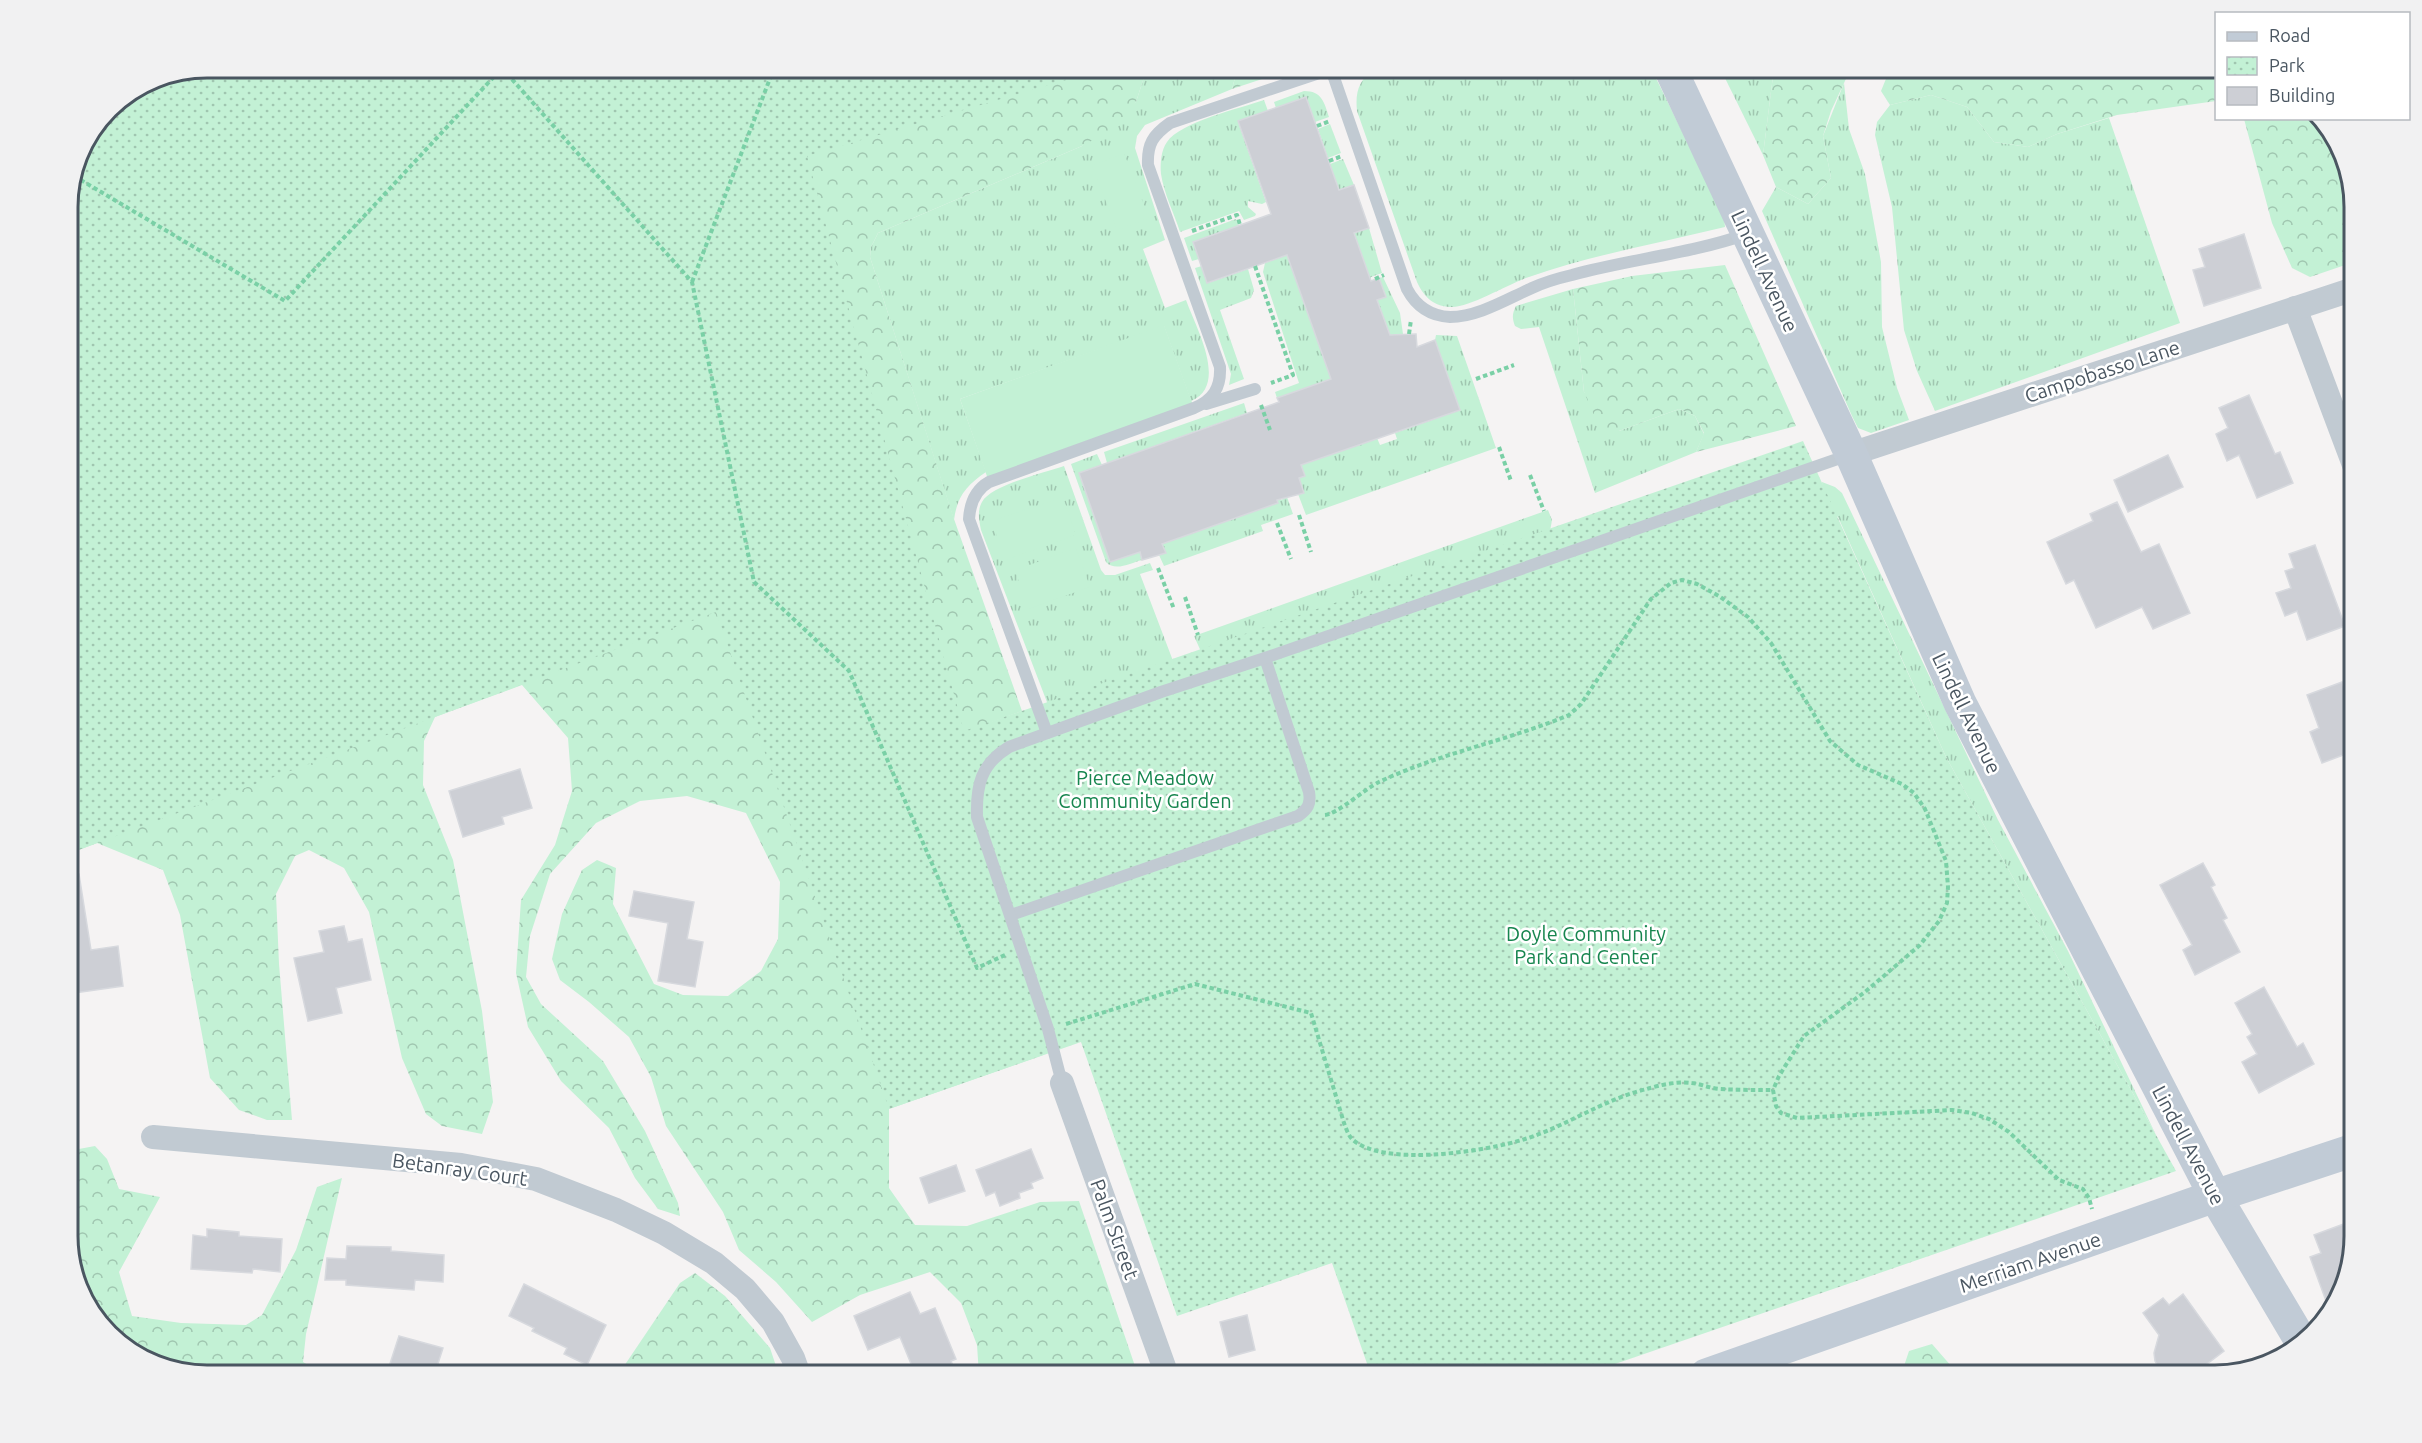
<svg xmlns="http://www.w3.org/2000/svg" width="2422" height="1443" font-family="Ubuntu,sans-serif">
<defs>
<pattern id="grass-tufts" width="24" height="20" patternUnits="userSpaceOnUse" patternTransform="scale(1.5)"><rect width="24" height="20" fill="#c3f1d5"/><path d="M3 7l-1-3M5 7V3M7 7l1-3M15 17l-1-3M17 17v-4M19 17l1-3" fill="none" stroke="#a0c6b0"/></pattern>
<pattern id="forest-crowns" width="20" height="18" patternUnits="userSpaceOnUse" patternTransform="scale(1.5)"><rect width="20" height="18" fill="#c3f1d5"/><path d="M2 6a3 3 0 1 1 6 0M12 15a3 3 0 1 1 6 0" fill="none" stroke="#a0c6b0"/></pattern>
<pattern id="park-dots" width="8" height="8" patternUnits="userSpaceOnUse" patternTransform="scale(1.5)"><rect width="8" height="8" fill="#c3f1d5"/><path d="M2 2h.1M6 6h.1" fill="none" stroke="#a0c6b0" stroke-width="1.8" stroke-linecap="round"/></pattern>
</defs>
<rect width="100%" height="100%" fill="#f5f3f3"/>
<!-- grass -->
<g fill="url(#grass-tufts)">
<path d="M1147,68H1233L1236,74L1232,89L1145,125L1137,136L1135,148L1165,240L1143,249L1165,308L1186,300C1196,328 1229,385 1191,401L1164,326L960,399L986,472C967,485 957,496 954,520L870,257L871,247L878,233L1082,146L1136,102Z"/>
<path d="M1375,68H1651L1724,217L1725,227C1659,243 1592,255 1529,277C1508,284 1471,307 1452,307C1434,307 1424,297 1417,282L1357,111C1355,91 1359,80 1375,68Z"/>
<polygon points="1720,68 1774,68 1763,155"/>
<polygon points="1844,83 1849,129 1865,174 1881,262 1882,327 1897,388 1909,420 1871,433 1858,428 1852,416 1762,211 1776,187 1808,204 1831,178 1823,136"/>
<path d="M1304,91C1322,91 1324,102 1329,117L1315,122L1306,97L1276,108L1274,102Z"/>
<polygon points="1931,95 1967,107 1994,142 2028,147 2057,134 2109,118 2180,323 1935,411 1917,371 1904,330 1892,207 1875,135 1877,122 1890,105"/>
<path d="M1264,100L1268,111L1238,122L1266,202L1262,204L1248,201V207L1256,214L1255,216L1244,220L1239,211L1180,232C1174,213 1164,194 1161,174C1160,164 1161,150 1167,142C1180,122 1241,108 1264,100Z"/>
<polygon points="1330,124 1341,153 1328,158 1318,129"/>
<polygon points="1343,159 1354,185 1339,190 1330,164"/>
<polygon points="1236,219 1238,226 1193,242 1199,259 1192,261 1184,238"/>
<polygon points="1369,228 1382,273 1371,277 1371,281 1354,233"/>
<polygon points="1287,255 1331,379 1277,398 1275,392 1299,383 1263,272 1265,263"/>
<polygon points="1202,266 1208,283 1248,269 1254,290 1251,298 1220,310 1244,379 1229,385 1231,374 1195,268"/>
<polygon points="1383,277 1400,313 1403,334 1390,336 1377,300 1386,296 1379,278"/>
<path d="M1573,289L1584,392L1619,431L1679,409L1695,416L1704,434L1696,452L1595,493L1539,327L1521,329L1515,326C1512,318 1512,314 1516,306Z"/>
<polygon points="1436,335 1457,336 1496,448 1306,515 1298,494 1299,478 1305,475 1301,465 1377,438 1380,445 1397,439 1395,433 1460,410 1435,340"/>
<polygon points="1244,403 1247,413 1107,463 1104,452"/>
<path d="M1097,454L1102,465L1079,473L1140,552L1142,560C1131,563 1115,572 1106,562L1071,464Z"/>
<path d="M1064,466L1101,570L1105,575H1115L1150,563L1153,570L1140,574L1178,674L1050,710L981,530C979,520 977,511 982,502C991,485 1044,473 1064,466Z"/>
<polygon points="1822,482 1835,487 1842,493 1998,820 2068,951 2156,1135 1946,757 1838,517 1824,507"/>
<polygon points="1276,487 1281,500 1287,497 1293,514 1261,525 1263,531 1164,566 1159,555 1165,553 1162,544 1277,503 1272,489"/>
<polygon points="1548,510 1552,520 1549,537 1203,656 1194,636"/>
</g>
<!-- forest -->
<g fill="url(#forest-crowns)">
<polygon points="207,68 1147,68 1136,102 1115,128 1082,146 878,233 871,247 870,257 954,519 1022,711 964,732 1043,1055 889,1109 889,1188 915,1225 967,1226 1040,1202 1079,1201 1138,1375 979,1375 977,1345 961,1303 930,1272 860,1295 812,1322 776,1282 739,1250 723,1212 666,1126 651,1077 629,1037 589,1002 560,980 552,959 562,914 582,870 597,860 616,868 613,904 654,984 683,995 728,996 761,971 778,939 780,882 746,813 687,796 640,801 596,823 550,874 530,936 526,977 541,1004 603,1061 645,1131 678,1203 680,1216 658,1209 635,1178 609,1128 561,1081 528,1027 516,973 521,900 555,845 572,791 568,738 522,685 435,717 424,741 423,785 453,860 482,1011 493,1102 482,1134 442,1126 426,1114 402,1058 369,912 344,868 309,850 295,856 276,894 279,964 292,1120 267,1120 239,1110 210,1078 180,915 163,870 97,843 68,854 68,198 82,145 109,108 154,78"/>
<polygon points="1233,68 1295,68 1232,89 1236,74"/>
<polygon points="1774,68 1851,68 1831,111 1823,136 1831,178 1808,204 1776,187 1763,155"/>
<polygon points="1973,68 2215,68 2216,101 2117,115 2057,134 2028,147 1994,142 1967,107 1931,95 1890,105 1881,91 1890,69 1931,72"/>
<polygon points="2244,119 2317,119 2336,137 2354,198 2354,262 2310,277 2292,268 2272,223"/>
<polygon points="1725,265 1796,426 1696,452 1704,433 1695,416 1679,409 1619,431 1606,430 1597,422 1584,392 1573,289 1632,276"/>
<polygon points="95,1146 107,1159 119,1189 160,1197 119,1272 132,1316 181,1323 246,1325 262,1315 296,1250 317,1187 342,1178 306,1334 303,1362 325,1375 207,1375 137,1357 86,1306 68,1245 68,1151"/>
<polygon points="695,1273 725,1296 770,1348 779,1375 618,1375 680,1283"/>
<polygon points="1932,1344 1959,1375 1901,1375 1909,1351"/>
</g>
<!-- park -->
<polygon fill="url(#park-dots)" points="207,68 1107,68 807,156 964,731 1803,441 1946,757 2176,1171 1583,1375 1371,1375 1332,1263 1177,1316 1081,1042 889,1109 716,612 68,854 68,198 82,145 109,108 154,78"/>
<!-- pitch -->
<g fill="#c3f1d5">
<polygon points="1124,153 1149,218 1117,230 1092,166"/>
<polygon points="1164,325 1194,408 989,482 960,399"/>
<polygon points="1063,497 1076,535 1005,560 992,521"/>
<polygon points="1076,548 1090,587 1028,609 1015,570"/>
</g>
<!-- building -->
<g fill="#cdcfd5" stroke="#d7d9de" stroke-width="1.5">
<polygon points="1306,97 1339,190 1354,185 1369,228 1354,233 1371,281 1379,278 1386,297 1377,300 1390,335 1416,334 1417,347 1435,340 1460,410 1301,465 1305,476 1299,478 1304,493 1277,500 1278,503 1162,544 1166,553 1142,560 1140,552 1110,562 1079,473 1279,402 1277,398 1331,379 1287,255 1207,283 1193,242 1271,214 1238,121"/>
<polygon points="2244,234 2261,288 2204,306 2193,270 2205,267 2199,249"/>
<polygon points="2249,395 2275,454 2280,452 2293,483 2257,498 2239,455 2227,461 2216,434 2228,428 2219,408"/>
<polygon points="2168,455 2183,487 2128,512 2114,480"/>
<polygon points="2117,502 2141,552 2159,544 2190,613 2153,629 2142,607 2096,628 2074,580 2066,584 2047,542 2093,521 2090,514"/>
<polygon points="2315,545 2345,626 2307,640 2297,611 2285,616 2276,593 2291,588 2285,571 2294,568 2289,554"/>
<polygon points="2342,682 2354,715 2354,751 2322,763 2310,732 2319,728 2307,695"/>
<polygon points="520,769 532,808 502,817 504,824 463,837 449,791"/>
<polygon points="2203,863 2215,885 2211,887 2227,918 2223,920 2240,952 2195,975 2183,950 2192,945 2160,885"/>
<polygon points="79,874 91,950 118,946 123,986 68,994 68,875"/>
<polygon points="634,891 694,902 687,939 703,942 695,987 658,981 668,923 629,916"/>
<polygon points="344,926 348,942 362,939 371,980 336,988 342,1013 308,1021 294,958 324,952 319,931"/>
<polygon points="2264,987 2297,1047 2303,1043 2314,1064 2259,1093 2242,1062 2257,1054 2247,1037 2252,1034 2235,1003"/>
<polygon points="1031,1149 1043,1178 1031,1183 1033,1188 1019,1193 1020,1198 1000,1206 995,1192 986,1196 976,1170"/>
<polygon points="956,1165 965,1191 929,1203 920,1178"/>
<polygon points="2349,1222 2354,1237 2336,1306 2330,1312 2310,1257 2321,1253 2314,1235"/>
<polygon points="207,1229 239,1232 239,1236 282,1239 280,1272 253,1269 252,1273 191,1269 193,1235 207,1237"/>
<polygon points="347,1246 391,1247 391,1251 444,1255 443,1282 415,1280 414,1290 346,1285 346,1280 325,1280 327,1258 346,1259"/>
<polygon points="524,1284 606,1325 587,1365 564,1354 567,1348 532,1331 534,1328 509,1316"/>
<polygon points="910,1292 920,1314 935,1308 956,1359 951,1361 957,1376 916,1376 900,1337 868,1350 854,1316"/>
<polygon points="2183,1294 2224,1351 2191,1376 2167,1376 2160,1370 2155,1361 2154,1353 2159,1335 2143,1313 2163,1298 2169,1305"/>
<polygon points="1247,1315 1255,1350 1229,1357 1220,1322"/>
<polygon points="399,1336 443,1348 434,1376 386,1376"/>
</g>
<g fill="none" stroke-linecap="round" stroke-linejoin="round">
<!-- path -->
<g stroke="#7ad0a6" stroke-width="4" stroke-dasharray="4.5 3" stroke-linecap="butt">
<polyline points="502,68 692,282 754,582 849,671 977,968 1005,955"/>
<polyline points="1317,126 1330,121"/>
<polyline points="1329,161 1342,156"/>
<polyline points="74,176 285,301 502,68"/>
<polyline points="1192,231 1237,215 1240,225"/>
<polyline points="1255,266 1293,375 1271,383"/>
<polyline points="1375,279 1384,275"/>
<polyline points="692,282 774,68"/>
<polyline points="1409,334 1411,320"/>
<polyline points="1476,379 1514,365"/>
<polyline points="1261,405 1270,430"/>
<polyline points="1499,447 1511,481"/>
<polyline points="1530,475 1544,511"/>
<polyline points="1299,515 1311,552"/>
<polyline points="1277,523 1291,559"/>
<polyline points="1158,568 1174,609"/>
<polyline points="1185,597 1198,635"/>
<path d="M1325,815C1337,814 1365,789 1379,782C1440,753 1507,741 1569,715L1581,704L1651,599L1671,583L1682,580L1697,584L1719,596L1748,617L1771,643L1830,741L1858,765L1902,784L1914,793L1925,809L1946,861L1948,887L1947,903L1939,921L1920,945L1865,992L1804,1036L1779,1076L1773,1090L1776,1106L1781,1113L1797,1118L1952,1110L1972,1113L1989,1119L2009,1132L2059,1180L2083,1189L2089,1198L2092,1209"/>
<path d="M1066,1024L1195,984L1311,1013L1344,1123C1346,1128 1348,1135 1352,1139C1382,1168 1488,1151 1525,1139C1567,1126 1604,1099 1647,1089C1660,1085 1678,1081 1692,1083C1701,1084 1709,1088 1719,1089C1737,1090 1755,1090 1773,1090"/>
</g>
<!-- lane -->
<g stroke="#c1cad2" stroke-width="12">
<path d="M1336,68L1331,69L1407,289C1416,306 1430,316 1450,317C1478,317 1507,299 1532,288C1545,282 1559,278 1572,275C1630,259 1690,254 1747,234"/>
<polyline points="1206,404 1255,389"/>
<path d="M1047,733L969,519C970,503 975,490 989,482L1194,408C1213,400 1221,388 1220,367L1148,165C1147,144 1153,135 1170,123L1331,69"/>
<path d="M1011,915L1298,816C1308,809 1311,804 1309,792L1265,658"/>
<path d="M1062,1083L1048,1029L977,817C976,785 981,764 1009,747L1161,692L1265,658L1849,455"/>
</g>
<!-- street -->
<g stroke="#c1cad2" stroke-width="24">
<polyline points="2295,308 2354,465"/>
<polyline points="1851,454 2354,289"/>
<polyline points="1062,1083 1167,1375"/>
<polyline points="153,1137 461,1165 536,1179 616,1210 664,1233 714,1263 745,1289 773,1322 793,1358 799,1375"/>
</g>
<!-- secondary -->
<g stroke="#c1cbd6" stroke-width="33">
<polyline points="1670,68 1851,454 1960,703 2215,1196 2301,1341"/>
<polyline points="1706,1375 2215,1196 2354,1150"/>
</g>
</g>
<g text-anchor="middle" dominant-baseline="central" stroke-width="5" stroke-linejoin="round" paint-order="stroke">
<!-- street labels -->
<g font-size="20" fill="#4a5661" stroke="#fff">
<text transform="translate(1765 271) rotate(65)">Lindell Avenue</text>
<text transform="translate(2102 371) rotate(-18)">Campobasso Lane</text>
<text transform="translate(1967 713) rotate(64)">Lindell Avenue</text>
<text transform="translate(2189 1145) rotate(62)">Lindell Avenue</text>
<text transform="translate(460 1169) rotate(8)">Betanray Court</text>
<text transform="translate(1115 1229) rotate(70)">Palm Street</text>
<text transform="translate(2030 1262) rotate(-19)">Merriam Avenue</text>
</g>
<!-- park labels -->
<g font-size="20" fill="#17864f" stroke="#fff">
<text x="1145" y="777">Pierce Meadow<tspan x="1145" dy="23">Community Garden</tspan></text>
<text x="1586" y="933">Doyle Community<tspan x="1586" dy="23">Park and Center</tspan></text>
</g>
</g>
<!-- crop -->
<path d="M0 0H2422V1443H0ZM207 78H2215A129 129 0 0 1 2344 207V1236A129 129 0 0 1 2215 1365H207A129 129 0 0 1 78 1236V207A129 129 0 0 1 207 78Z" fill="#f1f1f2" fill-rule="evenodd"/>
<path fill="none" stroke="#4a5661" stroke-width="3" d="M207 78H2215A129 129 0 0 1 2344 207V1236A129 129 0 0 1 2215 1365H207A129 129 0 0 1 78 1236V207A129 129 0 0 1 207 78Z"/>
<!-- legend -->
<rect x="2215" y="12" width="195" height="108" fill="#ffffff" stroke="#b7bbc0" stroke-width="1.5"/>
<rect x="2227" y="32" width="30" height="9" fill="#c1cbd6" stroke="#b7bbc0" stroke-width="1.5"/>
<text x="2269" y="42" font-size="18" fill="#4a5661">Road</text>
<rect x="2227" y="57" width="30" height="18" fill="url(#park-dots)" stroke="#b7bbc0" stroke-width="1.5"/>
<text x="2269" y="72" font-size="18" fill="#4a5661">Park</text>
<rect x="2227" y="87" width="30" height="18" fill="#cdcfd5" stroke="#b7bbc0" stroke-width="1.5"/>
<text x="2269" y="102" font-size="18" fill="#4a5661">Building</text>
</svg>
